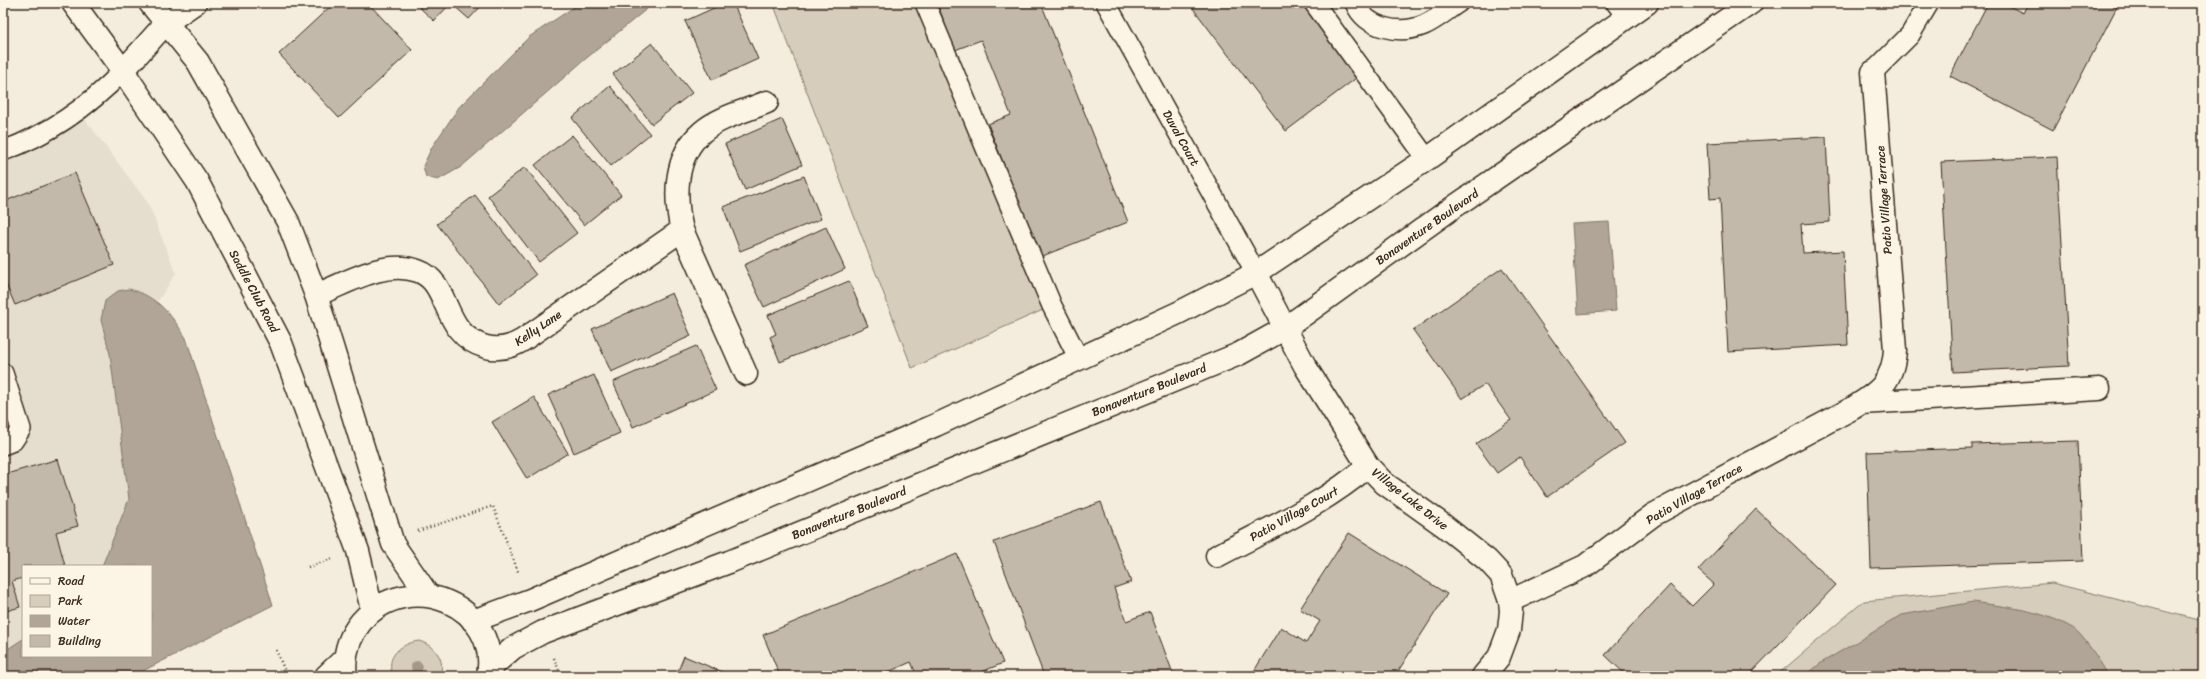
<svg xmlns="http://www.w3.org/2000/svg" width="2206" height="679" font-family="Sriracha,sans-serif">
<rect width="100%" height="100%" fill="#f4eddd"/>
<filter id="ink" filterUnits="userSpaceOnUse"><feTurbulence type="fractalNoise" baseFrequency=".025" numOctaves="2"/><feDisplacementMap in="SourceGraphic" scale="8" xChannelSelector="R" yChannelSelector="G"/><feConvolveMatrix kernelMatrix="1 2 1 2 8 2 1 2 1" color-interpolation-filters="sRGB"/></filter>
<g filter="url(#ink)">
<!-- built -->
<polygon fill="#e5ddce" points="79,111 148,203 176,273 158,301 140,292 101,320 110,354 129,499 102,566 23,566 23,639 3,652 3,151"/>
<!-- green -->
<g fill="#d6cdbd" stroke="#887c6e">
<polygon points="773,3 925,3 1052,306 912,368"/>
<polygon points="2052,583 2203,621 2203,676 1776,676 1864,601"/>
<path d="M419,641C435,646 446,659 440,676H393C384,656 402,643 419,641Z"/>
</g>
<!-- water -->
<g fill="#b0a596" stroke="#817466">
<polygon points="580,3 654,3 583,61 461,167 438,180 426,177 423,166 432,147 459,107 529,37"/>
<polygon points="1609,222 1616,311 1578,314 1572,224"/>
<path d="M129,289C157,296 171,314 186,338L273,605L133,676H3V652L23,639V656H151V566H102L129,499L110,354L101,320L105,301L118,291Z"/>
<path d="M1973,602C2007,607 2043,610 2074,629C2082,634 2104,666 2108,676H1805L1821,663L1902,615Z"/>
</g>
<!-- building -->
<g fill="#c3b9aa" stroke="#3b2a1e">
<polygon points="334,3 368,3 412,50 339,118 279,54"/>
<polygon points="415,3 451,3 434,21"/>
<polygon points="451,3 484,3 469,19"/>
<polygon points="725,3 733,3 758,59 712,80 685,21"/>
<polygon points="937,3 1041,3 1128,222 1040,257 988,124 1011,115 981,40 955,50"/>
<polygon points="1189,3 1304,3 1359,76 1286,131"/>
<polygon points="1988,3 2003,3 2023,13 2028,3 2119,3 2053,130 1950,76"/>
<polygon points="652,43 692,93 652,124 613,74"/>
<polygon points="610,86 650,134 611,166 572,118"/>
<polygon points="782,119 802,165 745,190 725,144"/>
<polygon points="572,135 621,195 584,225 535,165"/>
<polygon points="1826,137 1830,222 1801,224 1803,253 1843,251 1848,345 1728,352 1720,198 1710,199 1707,143"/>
<polygon points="2057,157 2069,366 1953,372 1941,162"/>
<polygon points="525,167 577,233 539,262 488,196"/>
<polygon points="75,173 114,265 15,305 3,277 3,202"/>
<polygon points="804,176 821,219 740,251 723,207"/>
<polygon points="475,195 536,275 499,304 437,224"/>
<polygon points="826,227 845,269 764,307 744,265"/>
<polygon points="1502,268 1625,443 1547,497 1520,457 1497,473 1476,444 1511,420 1485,384 1462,399 1413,330"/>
<polygon points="849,281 868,326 780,362 770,337 776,334 768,315"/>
<polygon points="672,293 691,336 611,372 592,329"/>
<polygon points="696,346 716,390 633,427 613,382"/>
<polygon points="594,375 620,433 574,453 548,395"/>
<polygon points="534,397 568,453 527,479 492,422"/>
<polygon points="2078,441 2083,561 1871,568 1867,452 1972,448 1972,444"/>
<polygon points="58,459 78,526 56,532 65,566 23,566 23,578 12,581 20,607 3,612 3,475"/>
<polygon points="1101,502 1131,582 1114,588 1126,621 1150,612 1174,676 1044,676 994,542"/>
<polygon points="1756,509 1836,585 1748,676 1627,676 1605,655 1670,585 1692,606 1714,584 1698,570"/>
<polygon points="1349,533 1447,594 1395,676 1251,676 1281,627 1306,643 1320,621 1300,609"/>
<polygon points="957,554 1003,663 972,676 917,676 911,662 879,676 780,676 763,635"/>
<polygon points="684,656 732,676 676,676"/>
</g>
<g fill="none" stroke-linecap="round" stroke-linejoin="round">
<!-- service casing -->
<g stroke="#3b2a1e" stroke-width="22">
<g id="service">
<polyline points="925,3 1052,306 1079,359"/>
<polyline points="1106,3 1256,273"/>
<polyline points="1314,3 1427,159"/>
<path d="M1355,3C1366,29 1400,35 1424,25C1436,20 1447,10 1458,3"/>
<polyline points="1616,3 1627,17"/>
<polyline points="1873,72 1910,35 1929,3"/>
<path d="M3,151C50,134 88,107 123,71"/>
<polyline points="3,373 21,429 13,441 3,445"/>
</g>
</g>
<!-- minor casing -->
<g stroke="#3b2a1e" stroke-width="25">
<g id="minor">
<polyline points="166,23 195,3"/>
<polyline points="1256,273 1305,366 1368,466 1384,483 1443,525 1487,560 1501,575 1510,601 1511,611 1509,630 1499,657 1483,676"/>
<path d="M316,295C347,283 384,259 418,271C452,283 440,334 486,347C499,350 512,347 523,340L682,230"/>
<path d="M746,374L682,230C674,197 674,156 702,132C719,117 746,111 767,102"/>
<polyline points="1861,403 2099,389"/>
<path d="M1217,556C1268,529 1323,505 1368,466"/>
<path d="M1510,601L1585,566L1653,515L1853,408C1879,392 1893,382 1895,350L1873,72"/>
</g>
</g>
<!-- tertiary casing -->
<g stroke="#3b2a1e" stroke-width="25">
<g id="tertiary">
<polyline points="73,3 123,71 197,181 281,343 358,551 372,610"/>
<polyline points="150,3 198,62 288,222 316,295 393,544 428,595"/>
<polyline points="123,71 166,23"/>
</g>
</g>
<!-- secondary casing -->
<g stroke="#3b2a1e" stroke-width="25">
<g id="secondary">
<polyline points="473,621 530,600 936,425 1178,313 1256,273 1430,157 1647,3"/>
<polyline points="489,669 513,648 543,632 729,562 1239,354 1284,329 1448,211 1751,3"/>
<polyline points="326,676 344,659"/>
<path d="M346,676C343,656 348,638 361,622C409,566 501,606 488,676"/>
</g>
</g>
<!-- path -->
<g stroke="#3b2a1e" stroke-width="2.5" stroke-dasharray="1 3" stroke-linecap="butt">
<polyline points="418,531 493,506 519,574"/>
<polyline points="308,567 332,559"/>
<polyline points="276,650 287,676"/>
<polyline points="554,658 561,676"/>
</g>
<!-- service -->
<use href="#service" stroke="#fcf5e5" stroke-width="19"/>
<!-- minor -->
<use href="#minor" stroke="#fcf5e5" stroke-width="22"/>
<!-- tertiary -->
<use href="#tertiary" stroke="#fcf5e5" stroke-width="22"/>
<!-- secondary -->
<use href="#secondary" stroke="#fcf5e5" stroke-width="22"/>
</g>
<!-- trees -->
<circle fill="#a4988a" cx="417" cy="667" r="6"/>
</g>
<g text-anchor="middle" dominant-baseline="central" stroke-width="3" stroke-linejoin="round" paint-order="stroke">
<!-- street labels -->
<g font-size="12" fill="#3b2a1e" stroke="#fcf5e5">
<text transform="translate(1181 138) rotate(61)">Duval Court</text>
<text transform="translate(1884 200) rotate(-94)">Patio Village Terrace</text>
<text transform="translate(1427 227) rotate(-35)">Bonaventure Boulevard</text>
<text transform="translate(254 291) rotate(62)">Saddle Club Road</text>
<text transform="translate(538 328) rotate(-34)">Kelly Lane</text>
<text transform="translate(1149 390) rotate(-22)">Bonaventure Boulevard</text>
<text transform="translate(1694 494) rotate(-30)">Patio Village Terrace</text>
<text transform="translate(1410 499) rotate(38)">Village Lake Drive</text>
<text transform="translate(849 513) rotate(-22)">Bonaventure Boulevard</text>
<text transform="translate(1294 514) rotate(-29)">Patio Village Court</text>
</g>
</g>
<!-- margin -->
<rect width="2206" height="679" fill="none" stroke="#fcf5e5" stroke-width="16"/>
<rect x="8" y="8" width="2190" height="663" fill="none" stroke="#3b2a1e" stroke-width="1.5" filter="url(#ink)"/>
<!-- legend -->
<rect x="22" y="565" width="130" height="92" fill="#fcf5e5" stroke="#afa495"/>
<rect x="30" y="578" width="20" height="6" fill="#fcf5e5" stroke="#afa495"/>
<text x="58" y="585" font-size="12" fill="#3b2a1e">Road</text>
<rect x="30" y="595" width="20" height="12" fill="#d6cdbd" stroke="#afa495"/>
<text x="58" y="605" font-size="12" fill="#3b2a1e">Park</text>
<rect x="30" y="615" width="20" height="12" fill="#b0a596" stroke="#afa495"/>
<text x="58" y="625" font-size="12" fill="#3b2a1e">Water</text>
<rect x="30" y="635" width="20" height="12" fill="#c3b9aa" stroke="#afa495"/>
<text x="58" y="645" font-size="12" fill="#3b2a1e">Building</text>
</svg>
